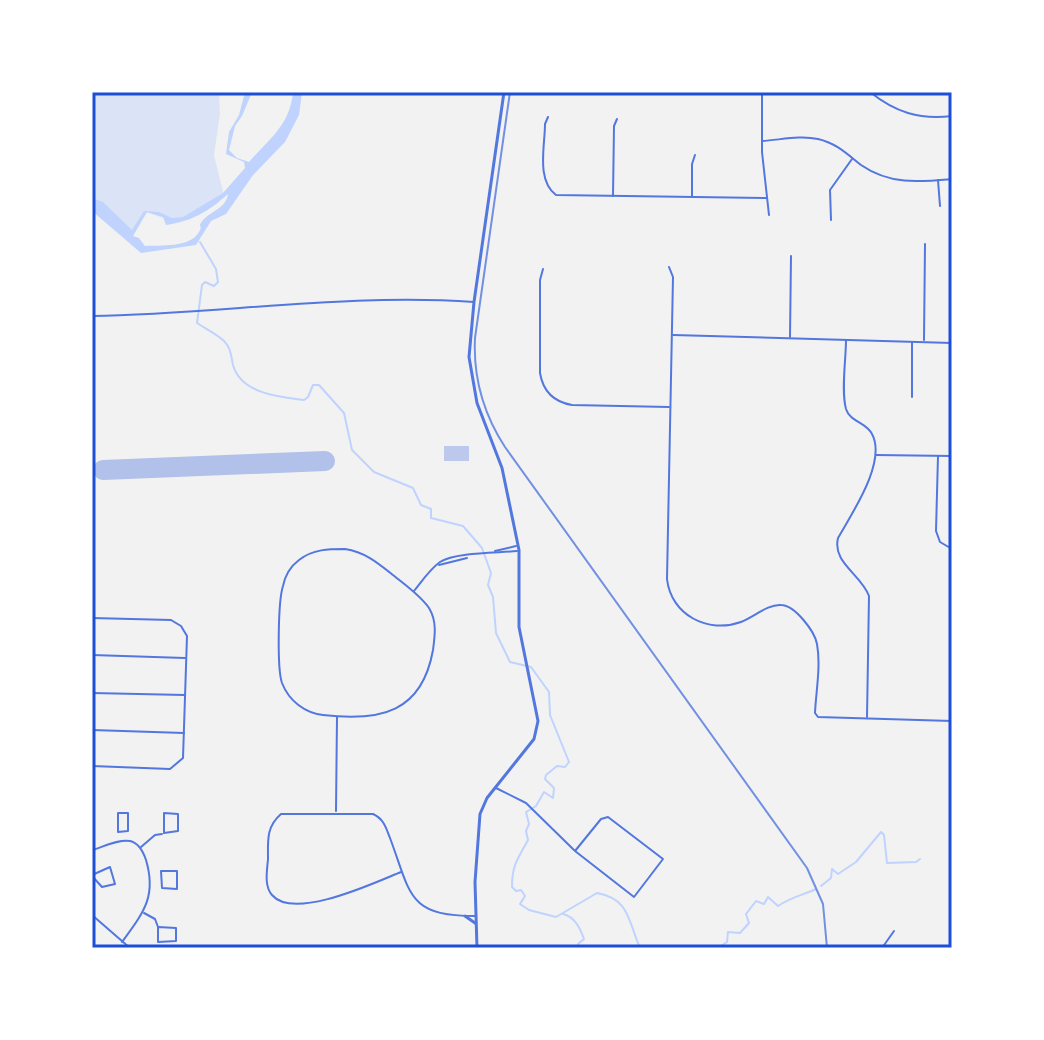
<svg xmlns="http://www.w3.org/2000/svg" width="1044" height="1040" font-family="Mulish,sans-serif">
<rect width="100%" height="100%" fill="#f2f2f2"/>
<!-- green -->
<polygon fill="#dbe4f7" points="92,92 219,92 220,114 214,155 224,195 199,213 173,221 145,212 132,231 92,204"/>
<!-- water -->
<path fill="#bfd3fe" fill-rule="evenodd" d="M245,92H252L242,116L235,126L229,150L237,158L249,162C270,138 290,125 293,92H302L299,115L285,142L253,175L226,214L211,221L196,245L141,253L92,211V198L103,202L132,230L144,211L159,212L172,218L183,217L223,193L245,168L244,162L226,154L229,132L239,115ZM228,194C226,208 213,210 203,220C196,229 204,223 199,232C190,248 160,245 145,246L139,238L133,236L147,212L163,217L166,225C192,221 208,212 228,194Z"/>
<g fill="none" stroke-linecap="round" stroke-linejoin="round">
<!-- stream -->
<g stroke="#bfd3fe" stroke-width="2">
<path d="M200,242L216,269L218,282L214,286L205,282L202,285L197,323C206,329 217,334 224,341C231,348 231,356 233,365C241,394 280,397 304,400L308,397L313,385H319L344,413L352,450L374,472L413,488L421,505L431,509V518L463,526L482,548L491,573L488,585L493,597L496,633L510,662L531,667L549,692L550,715L569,762L565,767L557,766L546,775L545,779L554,788L553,798L544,792L536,806L526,812L529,824L526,831L528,840C518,859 512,864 512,887L516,891L521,890L525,896L520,904L529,910L556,917L597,893C630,899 628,921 640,948"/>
<polyline points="821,886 831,878 832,869 838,874 856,862 881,832 884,835 887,863 916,862 920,859"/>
<path d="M563,914C575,917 580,928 584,939L578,944L579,948"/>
<polyline points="594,948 608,948"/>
<path d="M718,948L727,942L728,932L740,933L749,923L746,914L756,901L764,904L768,897L778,906C791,897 803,895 816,889"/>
</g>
<!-- runway -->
<polyline stroke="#b2c1ea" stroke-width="20" points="103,470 325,461"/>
</g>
<!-- building -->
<rect fill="#bdc9ec" x="444" y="446" width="25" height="15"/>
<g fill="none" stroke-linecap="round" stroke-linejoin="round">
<!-- minor -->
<g stroke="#5277de" stroke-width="2">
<polyline points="762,92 762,152 769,215"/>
<path d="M870,92C895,112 919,120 952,116"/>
<path d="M548,117L545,124C545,146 536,180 556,195L767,198"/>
<path d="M762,141C780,140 800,135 818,139C836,143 847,154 861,165C890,185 919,182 952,179"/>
<polyline points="938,180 940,206"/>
<polyline points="613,196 614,126 617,119"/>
<polyline points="692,197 692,164 695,155"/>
<polyline points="831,220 830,190 852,159"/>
<path d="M669,267L673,277L667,579C671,615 708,634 741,622C754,617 768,604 781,605C795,605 815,632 817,644C821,666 816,691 815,713L818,717L952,721"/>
<path d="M543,269L540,280V373C543,391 554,402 572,405L669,407"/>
<path d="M92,316C219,314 347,293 474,302"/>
<polyline points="673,335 952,343"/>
<polyline points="790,337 791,256"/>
<path d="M846,340C846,359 841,391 846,409C850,422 866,422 872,434C887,462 852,513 838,538C832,563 861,574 869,596L867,717"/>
<polyline points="924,340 925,244"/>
<polyline points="912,397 912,342"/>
<polyline points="876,455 952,456"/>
<polyline points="938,456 936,531 940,542 952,549"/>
<path d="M345,549C365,552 378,563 393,575C405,585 420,595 429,608C437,621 435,635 433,650C422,712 381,722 323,715C305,713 289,701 282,683C277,669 278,601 283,586C285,576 291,566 299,560C313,549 329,549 345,549Z"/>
<polyline points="495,551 516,546"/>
<polyline points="439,565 467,558"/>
<path d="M414,591C422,581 430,569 440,562C455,552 498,553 517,551"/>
<polyline points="92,618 171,620 181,626 187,636 183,758 170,769 92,766"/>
<polyline points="92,655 185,658"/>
<polyline points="92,693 185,695"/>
<polyline points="92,730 184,733"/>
<polyline points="496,788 526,803 574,850"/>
<polyline points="336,811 337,717"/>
<polygon points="118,813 128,813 128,831 118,832"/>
<polygon points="164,813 178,814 178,831 164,833"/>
<polygon points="608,817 663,859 634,897 575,851 601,819"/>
<polyline points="141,847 155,835 162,834"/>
<path d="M92,850C103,847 118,839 130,841C139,843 143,851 146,860C157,897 143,913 122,942"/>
<polygon points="161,871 177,871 177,889 162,888"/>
<path d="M401,872C376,882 294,921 272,895C264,886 267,871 268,859C268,841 266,827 281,814H373C384,819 386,828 390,838C411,894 407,916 475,916"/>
<polyline points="92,875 110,867 115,884 102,887 92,876"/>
<polyline points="144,913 155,919 158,927"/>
<polyline points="92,915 130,948"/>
<polygon points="158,927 176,928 176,941 158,942"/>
<polyline points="882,948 894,931"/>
</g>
<!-- tertiary -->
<g stroke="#5277de" stroke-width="3">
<polyline points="465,916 475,923"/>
<polyline points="477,948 475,882 480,814 487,798 534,739 538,721 519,627 519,550 502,468 477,403 469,357 474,302 504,92"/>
</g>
<!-- rail -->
<path stroke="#7290e2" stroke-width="2" d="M510,92L475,338C473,378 483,413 505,447L807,868L823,904L827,948"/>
</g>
<!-- border -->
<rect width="1044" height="1040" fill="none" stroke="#ffffff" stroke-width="188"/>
<rect x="94" y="94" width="856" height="852" fill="none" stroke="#1d4ed8" stroke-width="3"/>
</svg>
